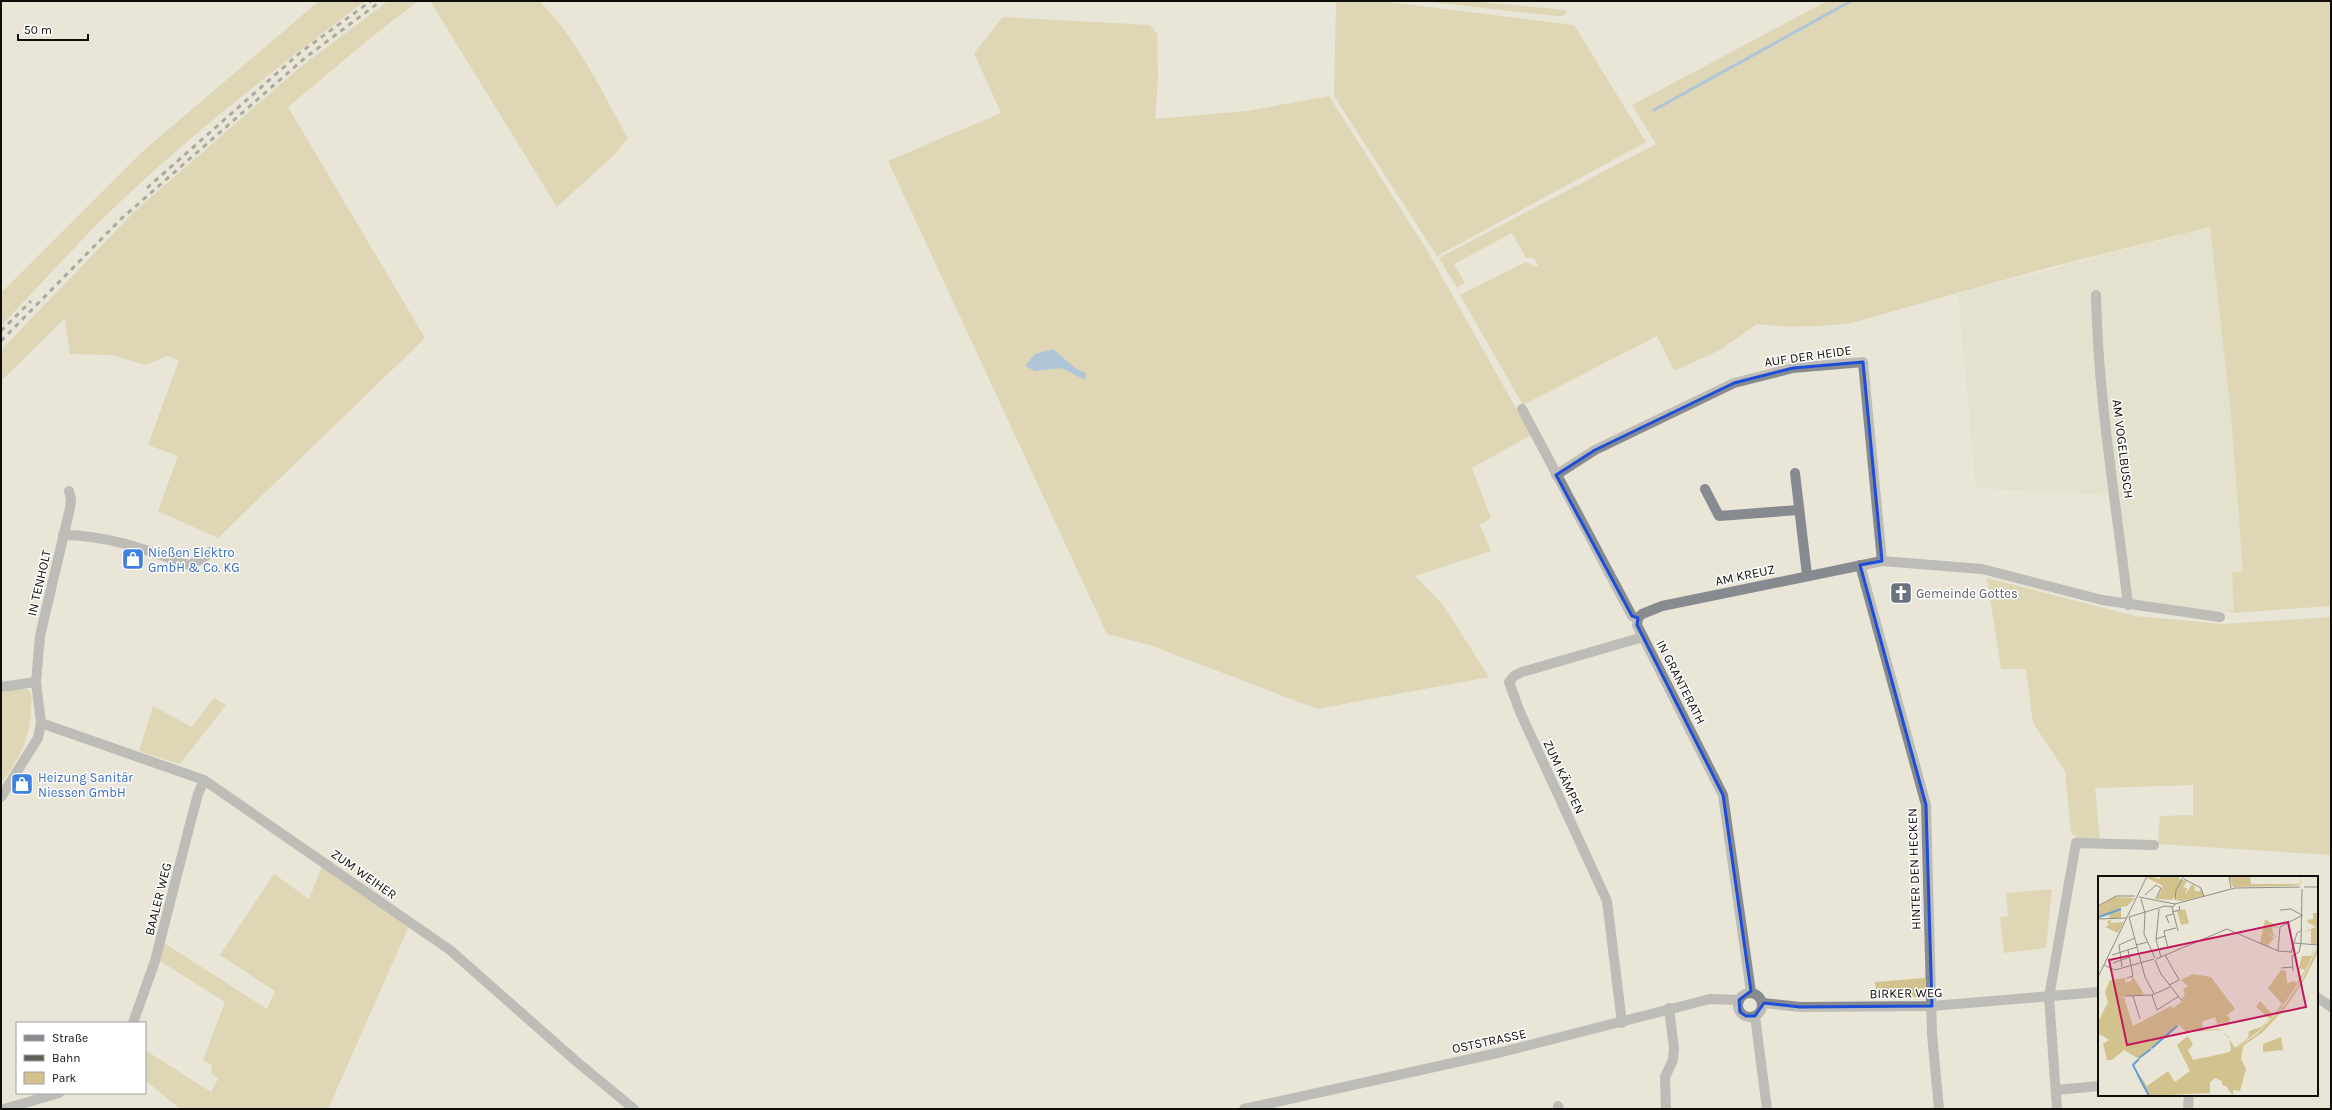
<svg xmlns="http://www.w3.org/2000/svg" width="2332" height="1110" font-family="Karla,sans-serif">
<rect width="100%" height="100%" fill="#e9e5d7"/>
<!-- built -->
<polygon fill="#e1dbc5" points="2210,227 2231,415 2243,571 2232,573 2234,613 2136,602 2124,599 2112,495 1976,488 1958,294"/>
<!-- green -->
<g fill="#d2c38e">
<path d="M319,1H365C280,65 196,130 119,203C78,242 40,285 1,326V293L142,152Z"/>
<polygon points="388,1 418,1 368,40 288,107 425,338 218,538 158,511 178,456 148,445 179,360 167,356 145,365 113,355 70,354 65,318 1,381 1,350 135,211 299,68"/>
<path d="M430,1H539C577,37 602,93 628,138L614,155L557,207Z"/>
<polygon points="1336,1 1379,1 1574,25 1646,142 1437,256 1334,96"/>
<polygon points="1422,1 1469,1 1566,10 1567,13 1562,16 1556,16"/>
<path d="M1827,1H2331V606L2234,613L2232,573L2243,571L2231,415L2210,227L2043,269L1851,323C1820,327 1788,328 1757,324L1720,350L1674,371L1657,336L1523,405L1460,295L1526,262L1536,267L1538,265L1534,258H1526L1512,233L1454,264L1465,283L1457,288L1439,258L1656,144L1632,105Z"/>
<polygon points="1003,17 1150,25 1157,34 1158,77 1155,119 1247,111 1329,96 1428,252 1531,435 1472,468 1491,518 1480,525 1491,551 1415,576 1443,605 1489,677 1317,709 1150,645 1107,634 888,161 1001,113 974,53"/>
<polygon points="1987,578 2135,616 2223,624 2331,617 2331,855 2158,844 2160,816 2193,815 2193,785 2095,788 2100,841 2079,840 2071,833 2065,771 2033,723 2026,669 2001,669"/>
<path d="M21,688L29,690C33,697 31,704 31,712C29,740 18,761 1,783V693Z"/>
<polygon points="214,698 226,705 180,764 139,751 153,706 192,727"/>
<polygon points="323,864 409,926 328,1109 180,1109 145,1080 145,1050 211,1092 218,1079 211,1073 212,1065 203,1060 225,1002 160,961 164,943 267,1009 275,991 220,955 274,874 309,899"/>
<polygon points="2052,889 2046,948 2004,953 2000,917 2008,916 2006,893"/>
<polygon points="1925,978 1925,991 1920,997 1877,998 1875,982"/>
</g>
<!-- water -->
<polygon fill="#669fda" points="1053,349 1075,368 1086,373 1085,380 1062,368 1035,371 1025,366 1035,354"/>
<g fill="none" stroke-linecap="round" stroke-linejoin="round">
<!-- stream -->
<polyline stroke="#669fda" stroke-width="3" points="1654,110 1851,1"/>
<!-- minor -->
<g stroke="#878b90" stroke-width="10">
<path d="M2096,295C2098,399 2116,502 2128,605"/>
<polyline points="1522,409 1632,616 1638,618"/>
<polyline points="1795,473 1807,575"/>
<polyline points="1556,475 1595,450 1734,383 1793,368 1863,362 1882,561"/>
<polyline points="1705,489 1719,516 1798,510"/>
<path d="M63,535C107,535 147,550 189,565L202,559L212,551"/>
<polyline points="1860,565 1926,805 1932,1034 1939,1109"/>
<polyline points="1638,618 1642,614 1662,606 1882,561 1982,569 2102,600 2220,617"/>
<polyline points="1638,618 1637,625 1723,795 1751,992"/>
<polyline points="1,687 36,682 40,636 70,508 71,499 69,491"/>
<polyline points="41,723 204,780 450,950 577,1062 634,1109"/>
<polyline points="1,797 38,738 41,723 36,682"/>
<circle cx="1750" cy="1005" r="12"/>
<polyline points="2317,997 2331,1007"/>
<polyline points="1763,1003 1800,1007 1932,1006 2099,992"/>
<polyline points="1755,1016 1767,1109"/>
<polyline points="133,1023 155,961 189,828 198,794 204,780"/>
<polyline points="1622,1023 1607,901 1520,712 1509,682 1514,676 1522,672 1643,637"/>
<polyline points="2056,1090 2099,1086"/>
<polyline points="1558,1106 1559,1109"/>
<polyline points="4,1109 59,1093"/>
<polyline points="1244,1109 1502,1052 1710,999 1739,1000"/>
<polyline points="1666,1109 1665,1077 1673,1060 1674,1049 1669,1008"/>
<polyline points="2057,1109 2049,997 2076,843 2154,845"/>
<polyline points="2188,1109 2189,1095"/>
</g>
<!-- rail -->
<g stroke="#626058" stroke-width="3" stroke-dasharray="5 5" stroke-linecap="butt">
<polyline points="147,188 301,52 371,1"/>
<polyline points="1,331 31,301"/>
<polyline points="1,341 121,219 306,57 381,1"/>
</g>
</g>
<!-- marked area -->
<path d="M0 0H2332V1110H0ZM1863,362L1882,561L1860,565L1926,805L1932,1006L1800,1007L1764,1003L1755,1016H1746L1740,1012L1739,1000L1751,991L1723,795L1637,625L1638,618L1632,616L1556,475L1595,450L1734,383L1793,368Z" fill="#e9e5d7" fill-opacity=".55" fill-rule="evenodd"/>
<path fill="none" stroke="#1d4ed8" stroke-width="3" stroke-linejoin="round" d="M1863,362L1882,561L1860,565L1926,805L1932,1006L1800,1007L1764,1003L1755,1016H1746L1740,1012L1739,1000L1751,991L1723,795L1637,625L1638,618L1632,616L1556,475L1595,450L1734,383L1793,368Z"/>
<!-- icons -->
<defs>
<g id="shop-square" transform="scale(1.15)"><rect x="-9" y="-9" width="18" height="18" rx="4" fill="#3f7fe0" stroke="#fff"/><path d="M-5-2.5h2.3a2.7 3.5 0 0 1 5.4 0H5L5.5 6h-11ZM-1.5-2.5h3a1.5 2.3 0 0 0-3 0Z" fill="#fff"/></g>
<g id="church-square" transform="scale(1.15)"><rect x="-9" y="-9" width="18" height="18" rx="4" fill="#6b7280" stroke="#fff"/><path d="M-1.2-6h2.4v3.5h3.3v2.4h-3.3V6h-2.4V-.1h-3.3v-2.4h3.3Z" fill="#fff"/></g>
</defs>
<g fill-rule="evenodd">
<use href="#shop-square" x="133" y="559"/>
<use href="#church-square" x="1901" y="593"/>
<use href="#shop-square" x="22" y="784"/>
</g>
<g text-anchor="middle" dominant-baseline="central" stroke-width="3" stroke-linejoin="round" paint-order="stroke">
<!-- street labels -->
<g font-size="13" fill="#0e0d09" stroke="#fff">
<text transform="translate(1808 356) rotate(-8)">AUF DER HEIDE</text>
<text transform="translate(2123 449) rotate(83)">AM VOGELBUSCH</text>
<text transform="translate(1745 575) rotate(-12)">AM KREUZ</text>
<text transform="translate(39 583) rotate(-77)">IN TENHOLT</text>
<text transform="translate(1681 682) rotate(63)">IN GRANTERATH</text>
<text transform="translate(1564 777) rotate(65)">ZUM KÄMPEN</text>
<text transform="translate(1914 869) rotate(-92)">HINTER DEN HECKEN</text>
<text transform="translate(364 874) rotate(35)">ZUM WEIHER</text>
<text transform="translate(158 899) rotate(-76)">BAALER WEG</text>
<text transform="translate(1906 993) rotate(-1)">BIRKER WEG</text>
<text transform="translate(1489 1041) rotate(-12)">OSTSTRASSE</text>
</g>
<!-- shop labels -->
<g font-size="13" fill="#366cbe" stroke="#fff" text-anchor="start">
<text x="148" y="552">Nießen Elektro<tspan x="148" dy="15">GmbH &amp; Co. KG</tspan></text>
<text x="38" y="777">Heizung Sanitär<tspan x="38" dy="15">Niessen GmbH</tspan></text>
</g>
<!-- worship labels -->
<g font-size="13" fill="#5b616d" stroke="#fff" text-anchor="start">
<text x="1916" y="593">Gemeinde Gottes</text>
</g>
</g>
<!-- overview -->
<g transform="translate(2098 876)">
<rect width="220" height="220" fill="#e9e5d7"/>
<path d="M50,0L62,3V0H81V3L89,5L85,11L89,12L87,19L94,8L97,11L96,14L101,16L103,12L106,20L85,25H80L76,21L74,24L59,23L65,10L49,2ZM131,0H152L153,8H202L203,0V7L201,9L187,10L135,11ZM16,21L37,22L29,30L23,31V42L12,43L11,38L0,42V31ZM87,33L91,47L83,49L79,35ZM215,37H220L219,68H213V54L204,56L218,51L209,46L210,44L215,43ZM167,43L181,52L174,51L175,58L180,62L171,58L176,62L169,70L162,67ZM13,44V47L26,46L20,57L7,51L11,49L9,45ZM218,69L212,85L204,102L184,131L162,154L136,174L159,158L187,129L204,104L220,70V83L219,78L206,104L188,131L165,156L145,170L143,183L148,193L142,215L135,214V220L128,210L124,209V205L117,202L112,206V217L50,220L39,200L38,194L49,210L70,195L77,206L92,195L79,169L90,160L95,169L90,174L95,184L128,177L133,175L132,163L122,154L88,156L79,147L81,150L41,183L26,174L14,184H9L5,168L11,164L5,160L0,171L5,160L0,158V146L10,126L7,116L12,104L28,102L27,107L34,105L33,101H35L43,113L46,119L27,120L15,124L26,121L35,150L73,130L75,132L85,125L83,123L87,119L85,113L90,110L83,104L95,98L113,101L137,133L129,139L132,143L131,146L119,148L117,141L104,146L105,154L121,153L131,161L136,171H138L150,162L151,155L163,151L172,143L158,131L162,125L175,139L184,128L170,112L183,94L188,95L189,107L197,105L198,108L207,94L201,92L204,80H213ZM183,161L185,174L165,176V168Z" fill="#d2c38e"/>
<path fill="none" stroke="#669fda" stroke-width="2" d="M1,41L23,33M54,172L79,150M41,182L53,173M41,183L35,189L51,220"/>
<path fill="none" stroke="#918f85" stroke-width="1" d="M131,0L133,12M86,3L103,12L106,21M206,11H220M47,19L58,9L63,12L58,23M41,21L77,28L137,12L202,11M43,23L47,37L46,58L57,82M77,24L78,14L86,0M0,30L18,20H37M74,31L80,55M61,33L58,64L63,81M182,34L193,33L204,39M74,36L82,34L81,30M0,43L28,42M71,47L68,40L75,38M67,60L66,55L78,52M58,63L67,60L70,72M196,67L220,69M38,69L50,66M180,75L182,51L205,39M193,77L199,57L204,54M14,79L39,71M67,79L81,104L71,109M58,83L129,53L180,75L193,76M57,84L63,98L84,125M15,87L32,81M6,89L17,94L56,83M24,91L21,69L37,62M183,92L195,91M195,95L194,80L201,76L203,67L204,13M0,101L49,0M29,102L35,100L30,74M56,118L47,101L31,41L67,30L75,31L77,28M54,119L59,134L81,120M27,120L54,119L72,111M35,120L42,143"/>
<path fill="#c2185b" fill-opacity="0.15" stroke="#c2185b" stroke-width="2" d="M190,46L208,131L29,169L11,84Z"/>
<rect width="220" height="220" fill="none" stroke="#0e0d09" stroke-width="2"/>
</g>
<!-- border -->
<rect width="2332" height="1110" fill="none" stroke="#0e0d09" stroke-width="4"/>
<!-- legend -->
<rect x="16" y="1022" width="130" height="72" fill="#ffffff" stroke="#9f9e9d"/>
<rect x="24" y="1035" width="20" height="6" fill="#878b90" stroke="#9f9e9d"/>
<text x="52" y="1042" font-size="12" fill="#0e0d09">Straße</text>
<rect x="24" y="1055" width="20" height="6" fill="#626058" stroke="#9f9e9d"/>
<text x="52" y="1062" font-size="12" fill="#0e0d09">Bahn</text>
<rect x="24" y="1072" width="20" height="12" fill="#d2c38e" stroke="#9f9e9d"/>
<text x="52" y="1082" font-size="12" fill="#0e0d09">Park</text>
<!-- scale -->
<path d="M18 34v6h70v-6" fill="none" stroke="#0e0d09" stroke-width="2"/>
<text x="24" y="34" font-size="12" fill="#0e0d09" stroke="#ffffff" stroke-width="3" paint-order="stroke">50 m</text>
</svg>
